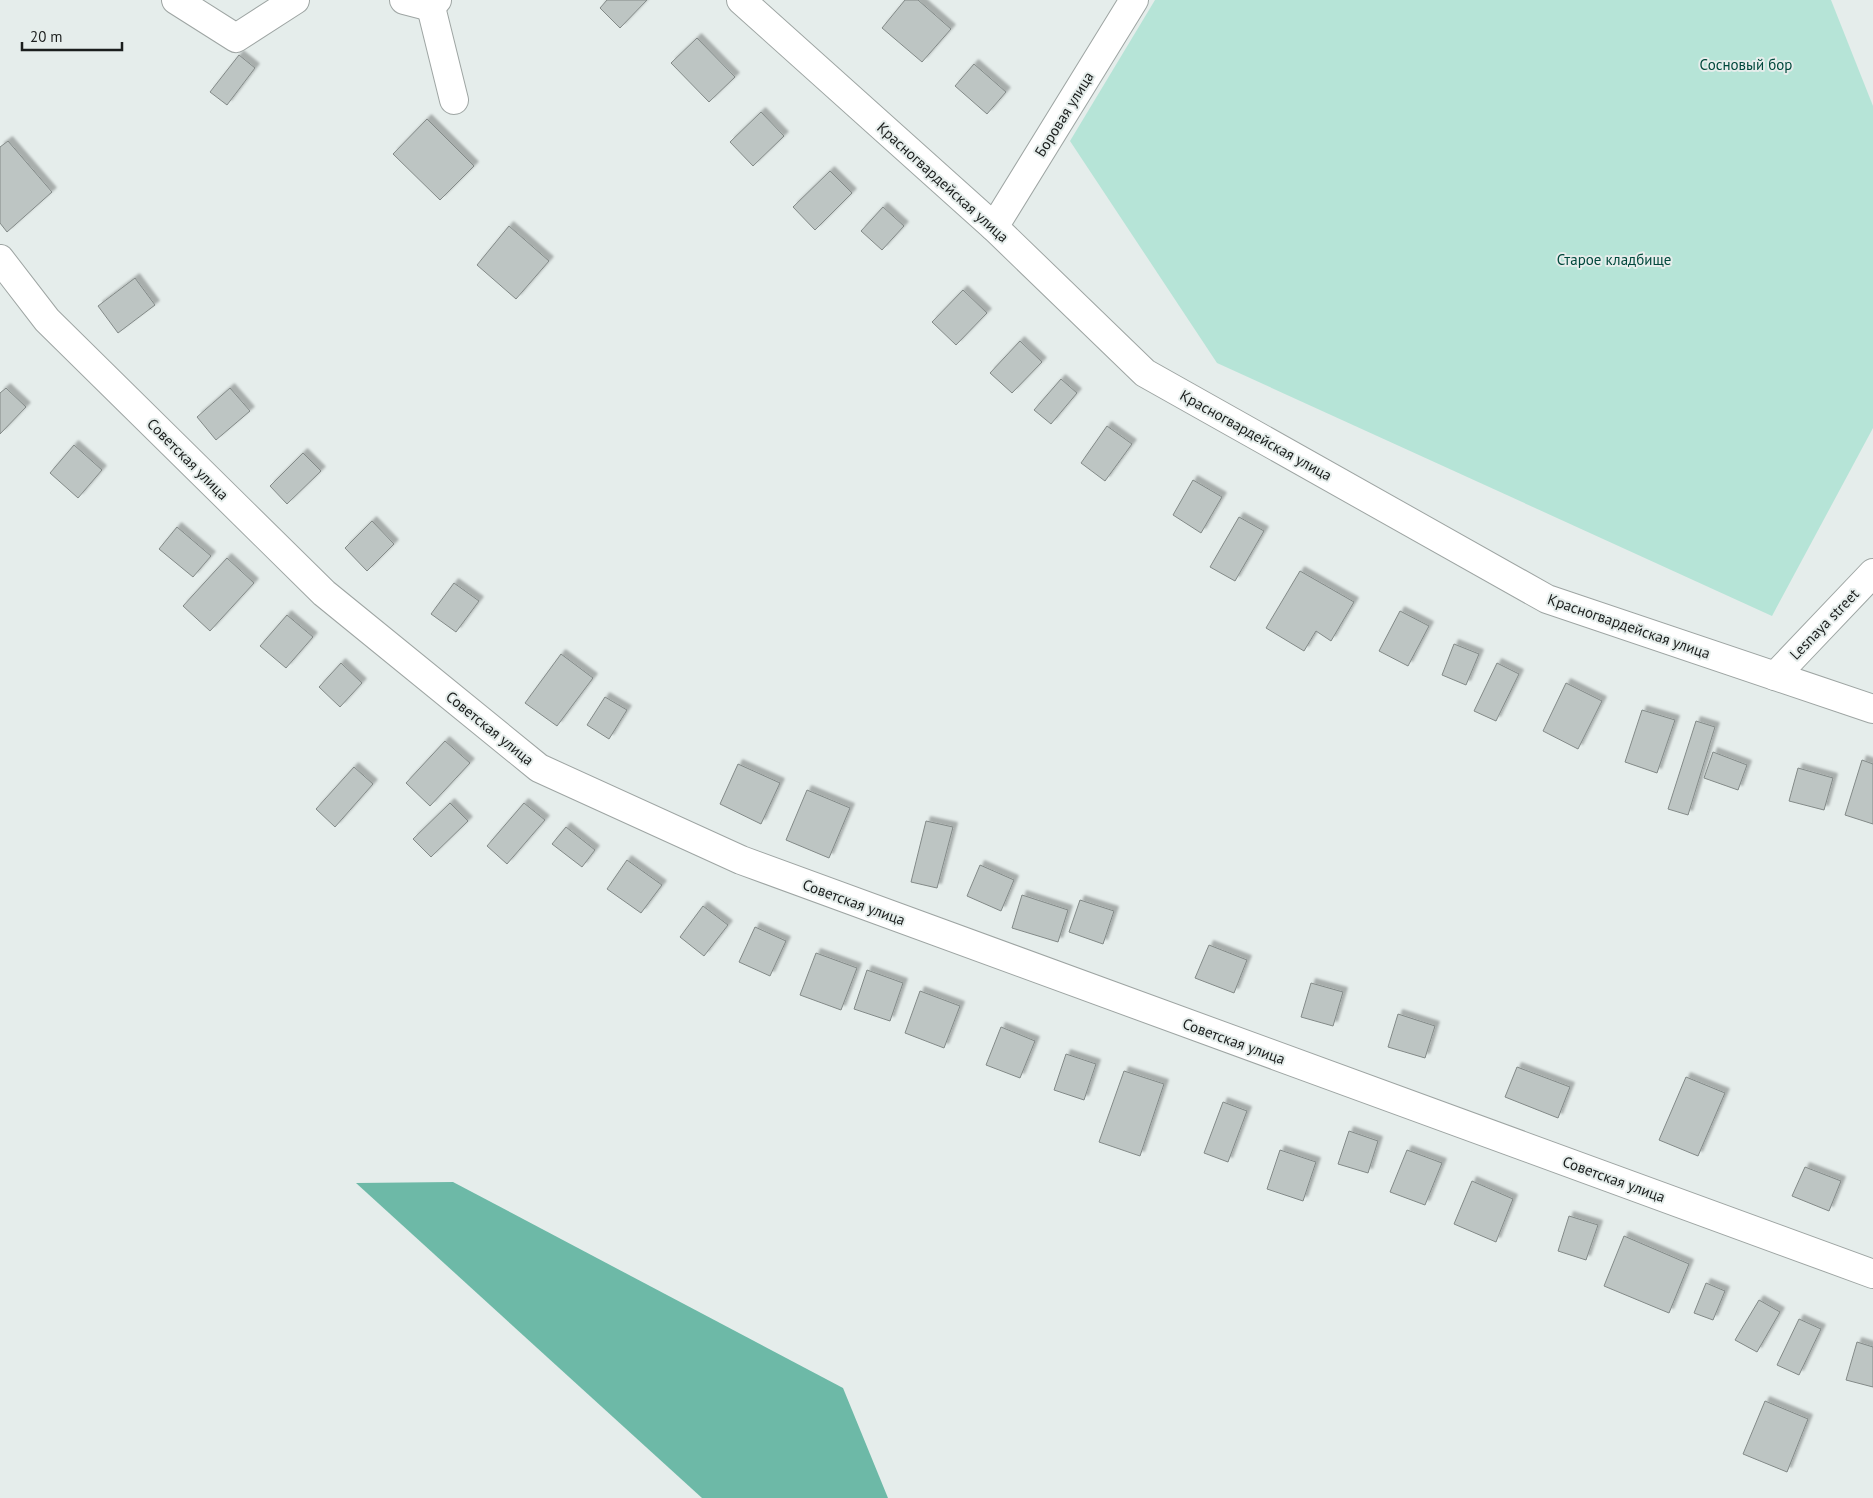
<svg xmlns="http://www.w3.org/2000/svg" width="1873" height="1498" font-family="'PT Sans',sans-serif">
<defs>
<filter id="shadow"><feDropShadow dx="4.5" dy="-4.5" stdDeviation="1" flood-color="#0004"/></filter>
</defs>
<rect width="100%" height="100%" fill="#e5edeb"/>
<!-- green -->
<polygon fill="#b6e4d7" points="1155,0 1831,0 1873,106 1873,428 1772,616 1217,363 1070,141"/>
<!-- forest -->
<polygon fill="#6db9a7" points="453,1182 843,1388 888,1498 702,1498 356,1183"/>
<!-- building -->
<g fill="#bdc5c3" stroke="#838a88" filter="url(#shadow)">
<polygon points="607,0 647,0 620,28 600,8"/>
<polygon points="905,0 918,0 951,29 922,62 882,28"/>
<polygon points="697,38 735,77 709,102 671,63"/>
<polygon points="239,55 255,68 227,105 210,92"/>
<polygon points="974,64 1006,92 987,114 955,86"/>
<polygon points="761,112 784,136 753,166 730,142"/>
<polygon points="427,119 474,166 440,200 393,154"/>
<polygon points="8,141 52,192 7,232 0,223 0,147"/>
<polygon points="830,171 852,193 815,230 793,207"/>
<polygon points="883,207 904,226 882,250 861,231"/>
<polygon points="509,226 549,261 516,299 477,265"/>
<polygon points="135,278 155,305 118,333 98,306"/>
<polygon points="963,290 987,313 956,345 932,322"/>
<polygon points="1020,341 1042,362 1012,393 990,373"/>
<polygon points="1061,379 1077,393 1051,424 1034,410"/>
<polygon points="6,388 26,407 0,434 0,393"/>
<polygon points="230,388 250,411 216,440 197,417"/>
<polygon points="1107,426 1132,444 1105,481 1081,463"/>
<polygon points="74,445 102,470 78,498 50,473"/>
<polygon points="303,453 321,471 287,504 270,486"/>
<polygon points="1193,480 1222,497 1201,533 1173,515"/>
<polygon points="1239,517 1264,531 1235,581 1210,567"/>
<polygon points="372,521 394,544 367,571 345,548"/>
<polygon points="177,527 211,556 193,577 159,549"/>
<polygon points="227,558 254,583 210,631 183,606"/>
<polygon points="1300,571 1354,602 1331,641 1316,631 1304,651 1266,628"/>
<polygon points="454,583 479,601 456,632 431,614"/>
<polygon points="1400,611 1429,626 1408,666 1379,651"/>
<polygon points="287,615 313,637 286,668 260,646"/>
<polygon points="1454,644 1479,654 1466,685 1442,675"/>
<polygon points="561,654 593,678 557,726 525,703"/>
<polygon points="341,663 362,683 340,707 319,687"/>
<polygon points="1497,663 1519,674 1496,721 1474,711"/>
<polygon points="1566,683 1602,701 1578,749 1543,731"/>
<polygon points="605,697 627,710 609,739 587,725"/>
<polygon points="1642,710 1675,720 1657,773 1625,762"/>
<polygon points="1696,721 1715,727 1688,815 1668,809"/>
<polygon points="445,741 470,763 430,806 406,783"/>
<polygon points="1713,752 1747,765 1738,790 1704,778"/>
<polygon points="1862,760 1873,764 1873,824 1845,815"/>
<polygon points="738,764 780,783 761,824 720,804"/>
<polygon points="354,767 373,784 335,827 316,809"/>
<polygon points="1798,768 1833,778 1824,810 1789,801"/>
<polygon points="807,790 850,808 829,858 786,840"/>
<polygon points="450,803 468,821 431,857 413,839"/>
<polygon points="524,803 545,820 507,864 487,846"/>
<polygon points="926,821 953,827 937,888 911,882"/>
<polygon points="566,827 595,850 582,867 552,844"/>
<polygon points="627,860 662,885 641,913 607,889"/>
<polygon points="980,865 1014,880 1001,911 967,896"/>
<polygon points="1022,895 1068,910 1058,942 1012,928"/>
<polygon points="1080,900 1114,911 1103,944 1069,932"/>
<polygon points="703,906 728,925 704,956 680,937"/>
<polygon points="755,927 786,941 770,976 739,962"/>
<polygon points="1209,945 1247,960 1234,993 1195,978"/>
<polygon points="816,953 857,968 841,1010 800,995"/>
<polygon points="867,970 903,983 890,1021 854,1009"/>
<polygon points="1311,983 1343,992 1333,1026 1301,1017"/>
<polygon points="920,991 960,1006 944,1048 905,1033"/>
<polygon points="1398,1014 1435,1026 1425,1058 1388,1047"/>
<polygon points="1001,1027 1035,1041 1020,1078 986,1065"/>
<polygon points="1066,1054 1096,1064 1084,1100 1054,1090"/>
<polygon points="1517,1067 1570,1087 1558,1118 1505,1097"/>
<polygon points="1124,1071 1164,1084 1140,1156 1099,1142"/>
<polygon points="1686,1077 1725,1093 1698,1156 1659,1140"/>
<polygon points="1223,1102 1247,1111 1228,1162 1204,1153"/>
<polygon points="1349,1131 1378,1141 1368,1173 1338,1164"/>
<polygon points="1280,1150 1316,1162 1303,1201 1267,1189"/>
<polygon points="1407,1150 1442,1163 1425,1205 1390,1192"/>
<polygon points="1805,1167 1841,1181 1829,1211 1792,1196"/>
<polygon points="1472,1181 1513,1199 1496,1242 1454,1224"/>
<polygon points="1569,1216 1598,1225 1586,1260 1558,1251"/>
<polygon points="1624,1236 1689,1264 1669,1313 1604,1286"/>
<polygon points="1706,1283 1725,1291 1713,1320 1694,1313"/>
<polygon points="1759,1300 1780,1312 1757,1352 1735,1340"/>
<polygon points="1799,1319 1821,1329 1799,1375 1777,1365"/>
<polygon points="1857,1342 1873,1347 1873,1387 1846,1380"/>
<polygon points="1765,1401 1808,1419 1787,1472 1743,1454"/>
</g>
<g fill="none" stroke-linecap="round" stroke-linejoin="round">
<!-- minor casing -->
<g stroke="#9ea5a3" stroke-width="30">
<g id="minor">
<polyline points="176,0 236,38 295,0"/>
<polyline points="404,0 431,7 437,0"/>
<polyline points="741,0 994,227 1145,373 1547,599 1873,709"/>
<polyline points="431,7 454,100"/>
<polyline points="994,227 1134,0"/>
<polyline points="0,259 47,320 324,593 539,768 741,860 1873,1274"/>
<polyline points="1775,676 1873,573"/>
</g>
</g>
<!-- minor -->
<use href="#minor" stroke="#fff" stroke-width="28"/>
</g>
<g text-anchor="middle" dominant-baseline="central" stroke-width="4" stroke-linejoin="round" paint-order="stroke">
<!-- park labels -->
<g font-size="15" fill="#01483c" stroke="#e5edeb">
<text x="1746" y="64">Сосновый бор</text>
<text x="1614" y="259">Старое кладбище</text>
</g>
<!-- street labels -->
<g font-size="15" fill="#1b1e1d" stroke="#e5edeb">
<text transform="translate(1064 114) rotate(-58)">Боровая улица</text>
<text transform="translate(943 182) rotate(42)">Красногвардейская улица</text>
<text transform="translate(1256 435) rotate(29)">Красногвардейская улица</text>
<text transform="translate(188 459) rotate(45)">Советская улица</text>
<text transform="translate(1824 624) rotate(-46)">Lesnaya street</text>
<text transform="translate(1629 626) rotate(19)">Красногвардейская улица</text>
<text transform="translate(490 728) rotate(39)">Советская улица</text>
<text transform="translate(854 902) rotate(20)">Советская улица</text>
<text transform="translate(1234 1041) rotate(20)">Советская улица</text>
<text transform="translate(1614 1179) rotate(20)">Советская улица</text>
</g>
</g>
<!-- scale -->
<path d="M22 42v8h100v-8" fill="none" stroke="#1b1e1d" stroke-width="2.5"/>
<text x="30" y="42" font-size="15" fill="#1b1e1d" stroke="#e5edeb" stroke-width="4" paint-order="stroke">20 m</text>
</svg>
